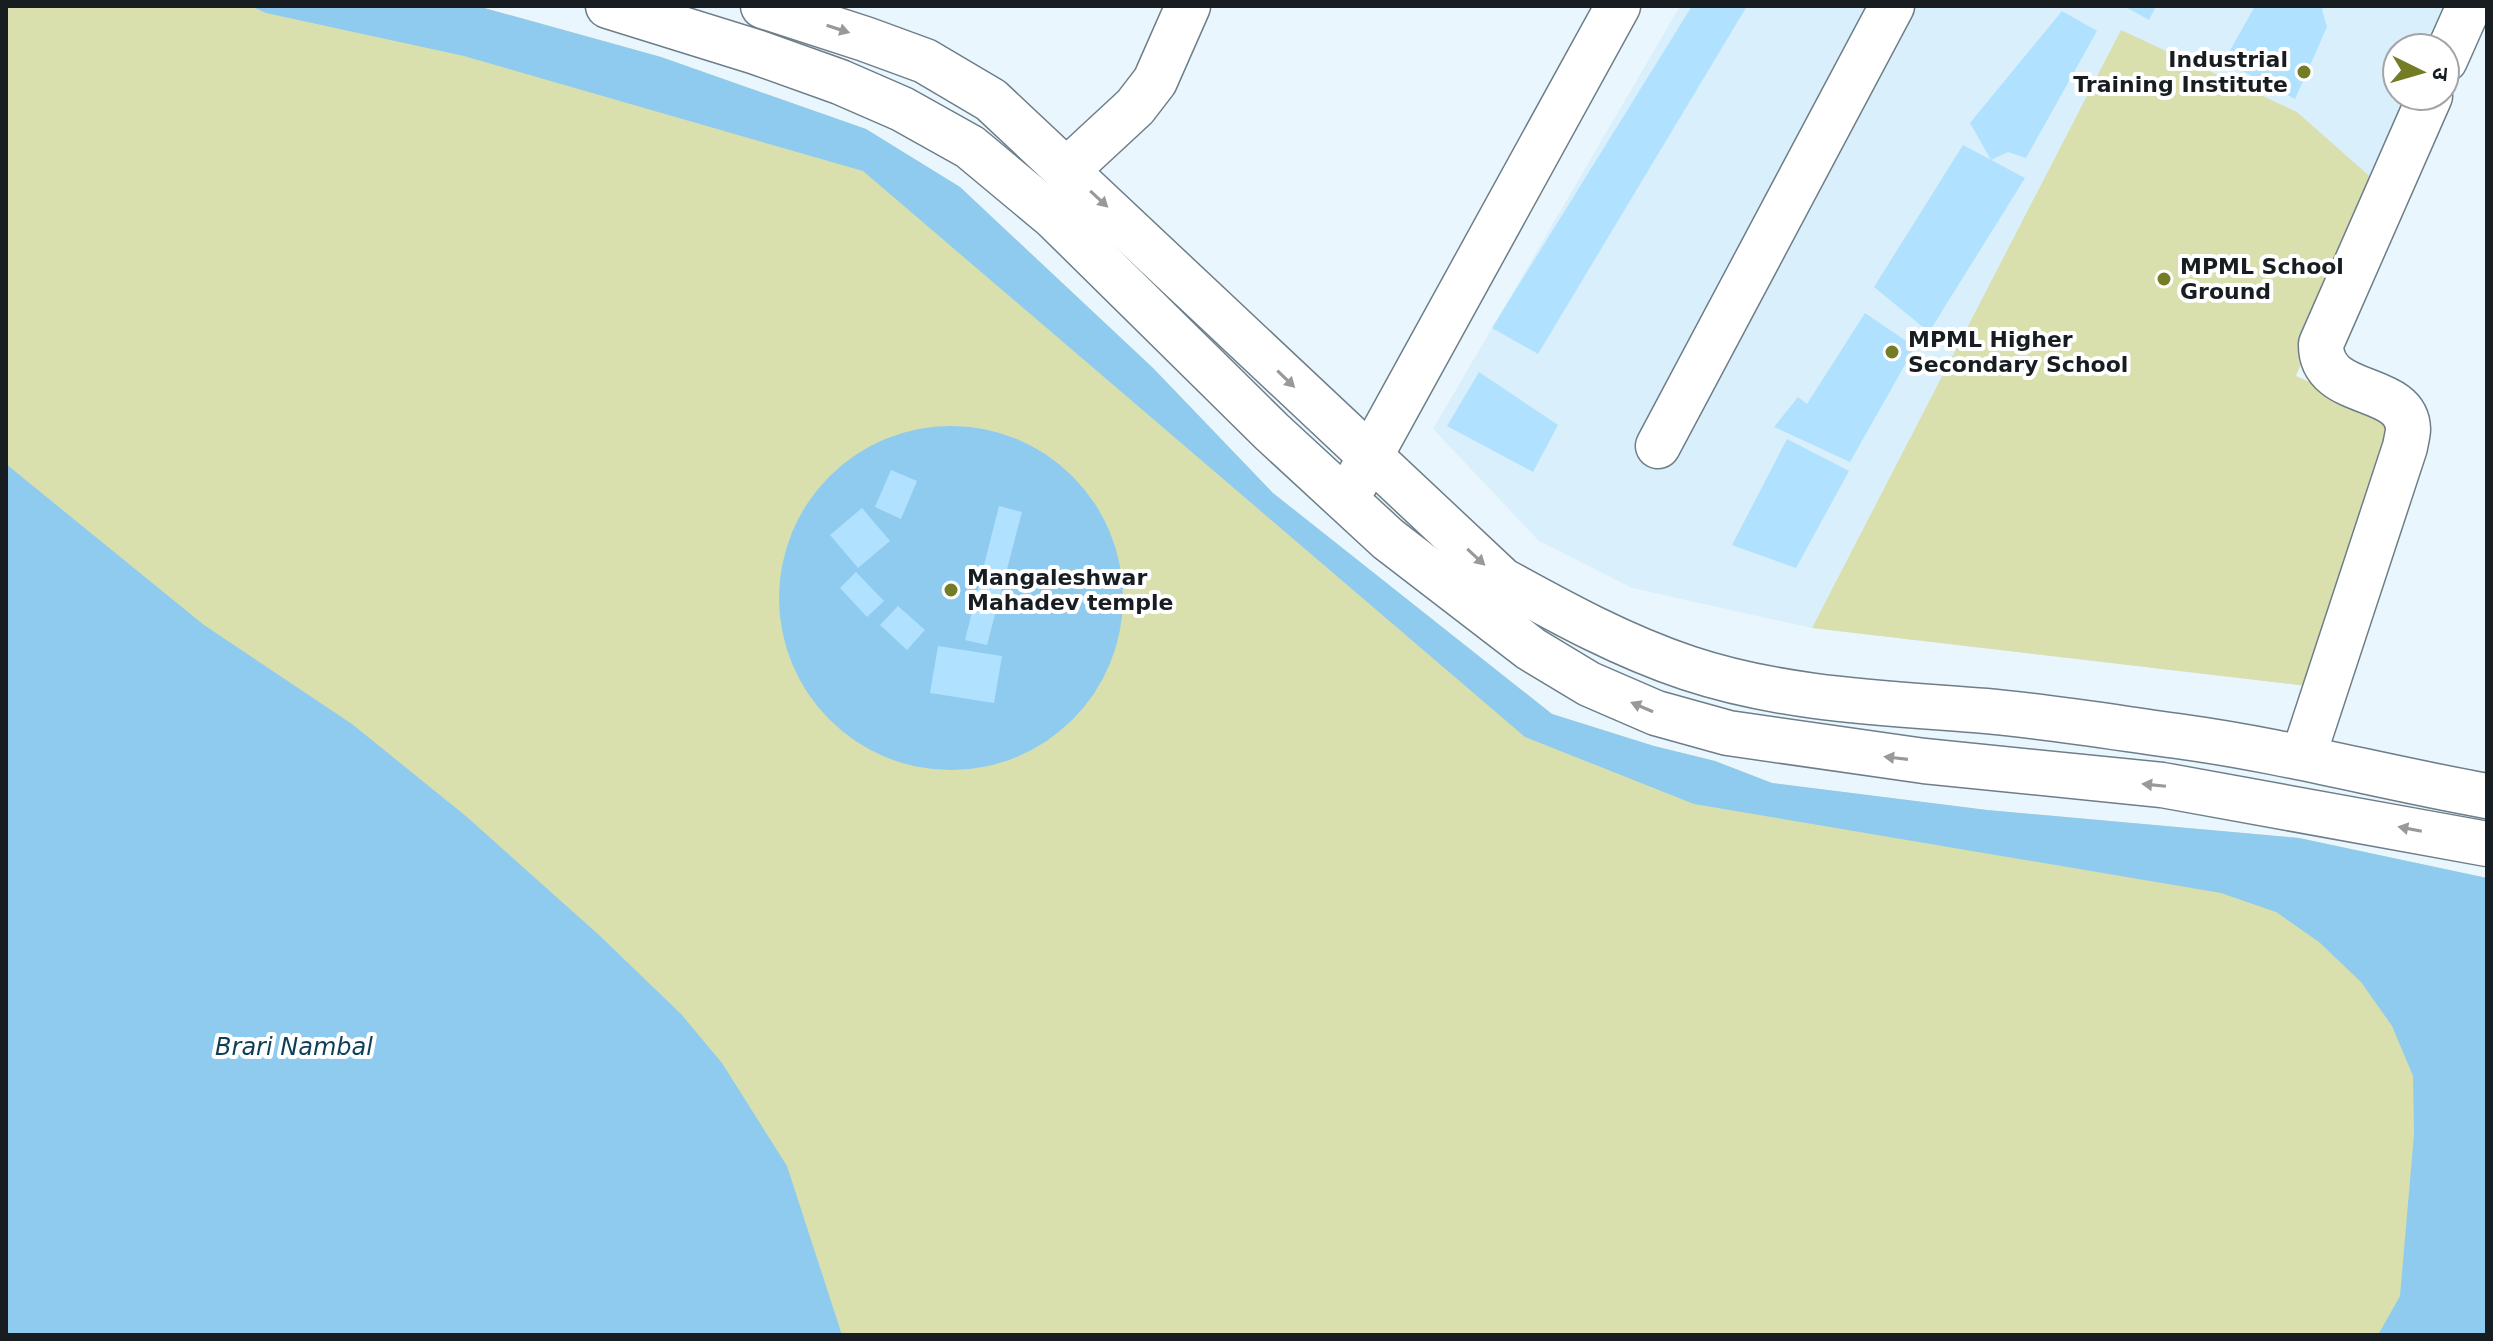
<svg xmlns="http://www.w3.org/2000/svg" width="2493" height="1341" font-family="'DejaVu Sans','Noto Sans Devanagari',sans-serif">
<rect width="100%" height="100%" fill="#eaf6fd"/>
<!-- built -->
<polygon fill="#daeffc" points="1680,6 2444,6 2428,48 2397,48 2397,96 2409,96 2296,376 2315,687 1812,628 1632,588 1539,541 1433,429"/>
<!-- green -->
<g fill="#d9e0ae">
<polygon points="6,6 477,6 661,57 866,129 960,187 1153,368 1273,493 1552,714 1654,746 1715,761 1772,783 1987,810 2299,838 2487,878 2487,1335 6,1335"/>
<polygon points="2121,30 2297,112 2375,181 2296,376 2388,416 2398,429 2315,687 1812,628"/>
</g>
<!-- water -->
<g fill="#8fcbef">
<polygon points="251,6 477,6 661,57 866,129 960,187 1153,368 1273,493 1552,714 1654,746 1715,761 1772,783 1987,810 2299,838 2487,878 2487,1335 2378,1335 2400,1296 2414,1134 2413,1076 2392,1026 2361,982 2319,942 2276,912 2221,893 1694,804 1525,737 863,171 464,56 266,13"/>
<circle cx="951" cy="598" r="172"/>
<polygon points="6,464 204,625 352,724 467,817 599,935 681,1014 722,1063 787,1166 842,1335 6,1335"/>
</g>
<!-- building -->
<g fill="#b0e1fe">
<polygon points="1692,6 1747,6 1538,354 1492,328"/>
<polygon points="2124,6 2156,6 2149,20"/>
<polygon points="2255,6 2324,6 2322,10 2327,27 2295,99 2224,61"/>
<polygon points="2062,11 2097,31 2026,158 2008,152 1991,160 1970,123"/>
<polygon points="1963,145 2025,178 1929,332 1874,287"/>
<polygon points="1865,313 1915,347 1850,462 1774,427 1798,397 1807,404"/>
<polygon points="1479,372 1558,425 1533,472 1447,426"/>
<polygon points="1787,439 1849,471 1796,568 1732,545"/>
<polygon points="891,470 917,481 901,519 875,507"/>
<polygon points="999,506 1022,512 987,645 965,640"/>
<polygon points="862,508 890,541 858,568 830,535"/>
<polygon points="856,572 884,601 867,617 840,588"/>
<polygon points="898,606 925,630 907,650 880,625"/>
<polygon points="938,646 1002,656 994,703 930,693"/>
</g>
<g fill="none" stroke-linecap="round" stroke-linejoin="round">
<!-- minor casing -->
<g stroke="#6d7e88" stroke-width="47">
<g id="minor">
<polyline points="608,6 756,52 840,82 902,109 970,147 1054,217 1272,432 1388,539 1531,649 1589,684 1656,713 1728,733 1924,761 2162,785 2487,844"/>
<path d="M763,6L865,39L925,61L991,100L1502,580C1562,613 1622,646 1688,668C1784,700 1886,703 1986,711C2052,717 2118,728 2184,737C2286,751 2386,778 2487,796"/>
<polyline points="2445,60 2469,6"/>
<polyline points="1067,170 1135,107 1155,81 1188,6"/>
<polyline points="1658,446 1892,6"/>
<polyline points="1355,484 1618,6"/>
<path d="M2303,757L2405,447C2406,441 2408,434 2408,429C2407,382 2320,400 2321,344L2430,96"/>
</g>
</g>
<!-- minor -->
<use href="#minor" stroke="#fff" stroke-width="44"/>
</g>
<!-- one-way arrows -->
<defs><path id="oneway-solid" d="M-6-.8H1V-3.2L6.5 0L1 3.2V.8H-6Z" transform="scale(2)"/></defs>
<g fill="#97999b">
<use href="#oneway-solid" transform="translate(838 29) rotate(18)"/>
<use href="#oneway-solid" transform="translate(1099 199) rotate(43)"/>
<use href="#oneway-solid" transform="translate(1286 379) rotate(44)"/>
<use href="#oneway-solid" transform="translate(1476 557) rotate(43)"/>
<use href="#oneway-solid" transform="translate(1642 707) rotate(-157)"/>
<use href="#oneway-solid" transform="translate(1896 758) rotate(-173)"/>
<use href="#oneway-solid" transform="translate(2154 785) rotate(-174)"/>
<use href="#oneway-solid" transform="translate(2410 829) rotate(-169)"/>
</g>
<!-- markers -->
<g fill="#747c26" stroke="#fff" stroke-width="3">
<circle cx="2304" cy="72" r="8"/>
<circle cx="2164" cy="279" r="8"/>
<circle cx="1892" cy="352" r="8"/>
<circle cx="951" cy="590" r="8"/>
</g>
<g text-anchor="middle" dominant-baseline="central" stroke-width="8" stroke-linejoin="round" paint-order="stroke">
<!-- poi labels -->
<g font-size="22" font-weight="bold" fill="#171d21" stroke="#fff" text-anchor="start">
<text x="2288" y="59" text-anchor="end">Industrial<tspan x="2288" dy="25">Training Institute</tspan></text>
<text x="2180" y="266">MPML School<tspan x="2180" dy="25">Ground</tspan></text>
<text x="1908" y="339">MPML Higher<tspan x="1908" dy="25">Secondary School</tspan></text>
<text x="967" y="577">Mangaleshwar<tspan x="967" dy="25">Mahadev temple</tspan></text>
</g>
<!-- water labels -->
<g font-size="24" font-style="italic" fill="#0d3f57" stroke="#fff">
<text x="294" y="1047">Brari Nambal</text>
</g>
</g>
<!-- border -->
<rect width="2493" height="1341" fill="none" stroke="#171d21" stroke-width="16"/>
<!-- north arrow -->
<g transform="translate(2421 72) rotate(95)"><circle r="38" fill="#ffffff" stroke="#a2a5a6" stroke-width="2"/>
<path d="M0-6L14 30L0 20L-14 30Z" fill="#747c26"/>
<text y="-12" font-size="22" font-weight="bold" text-anchor="middle" fill="#171d21">उ</text>
</g>
</svg>
